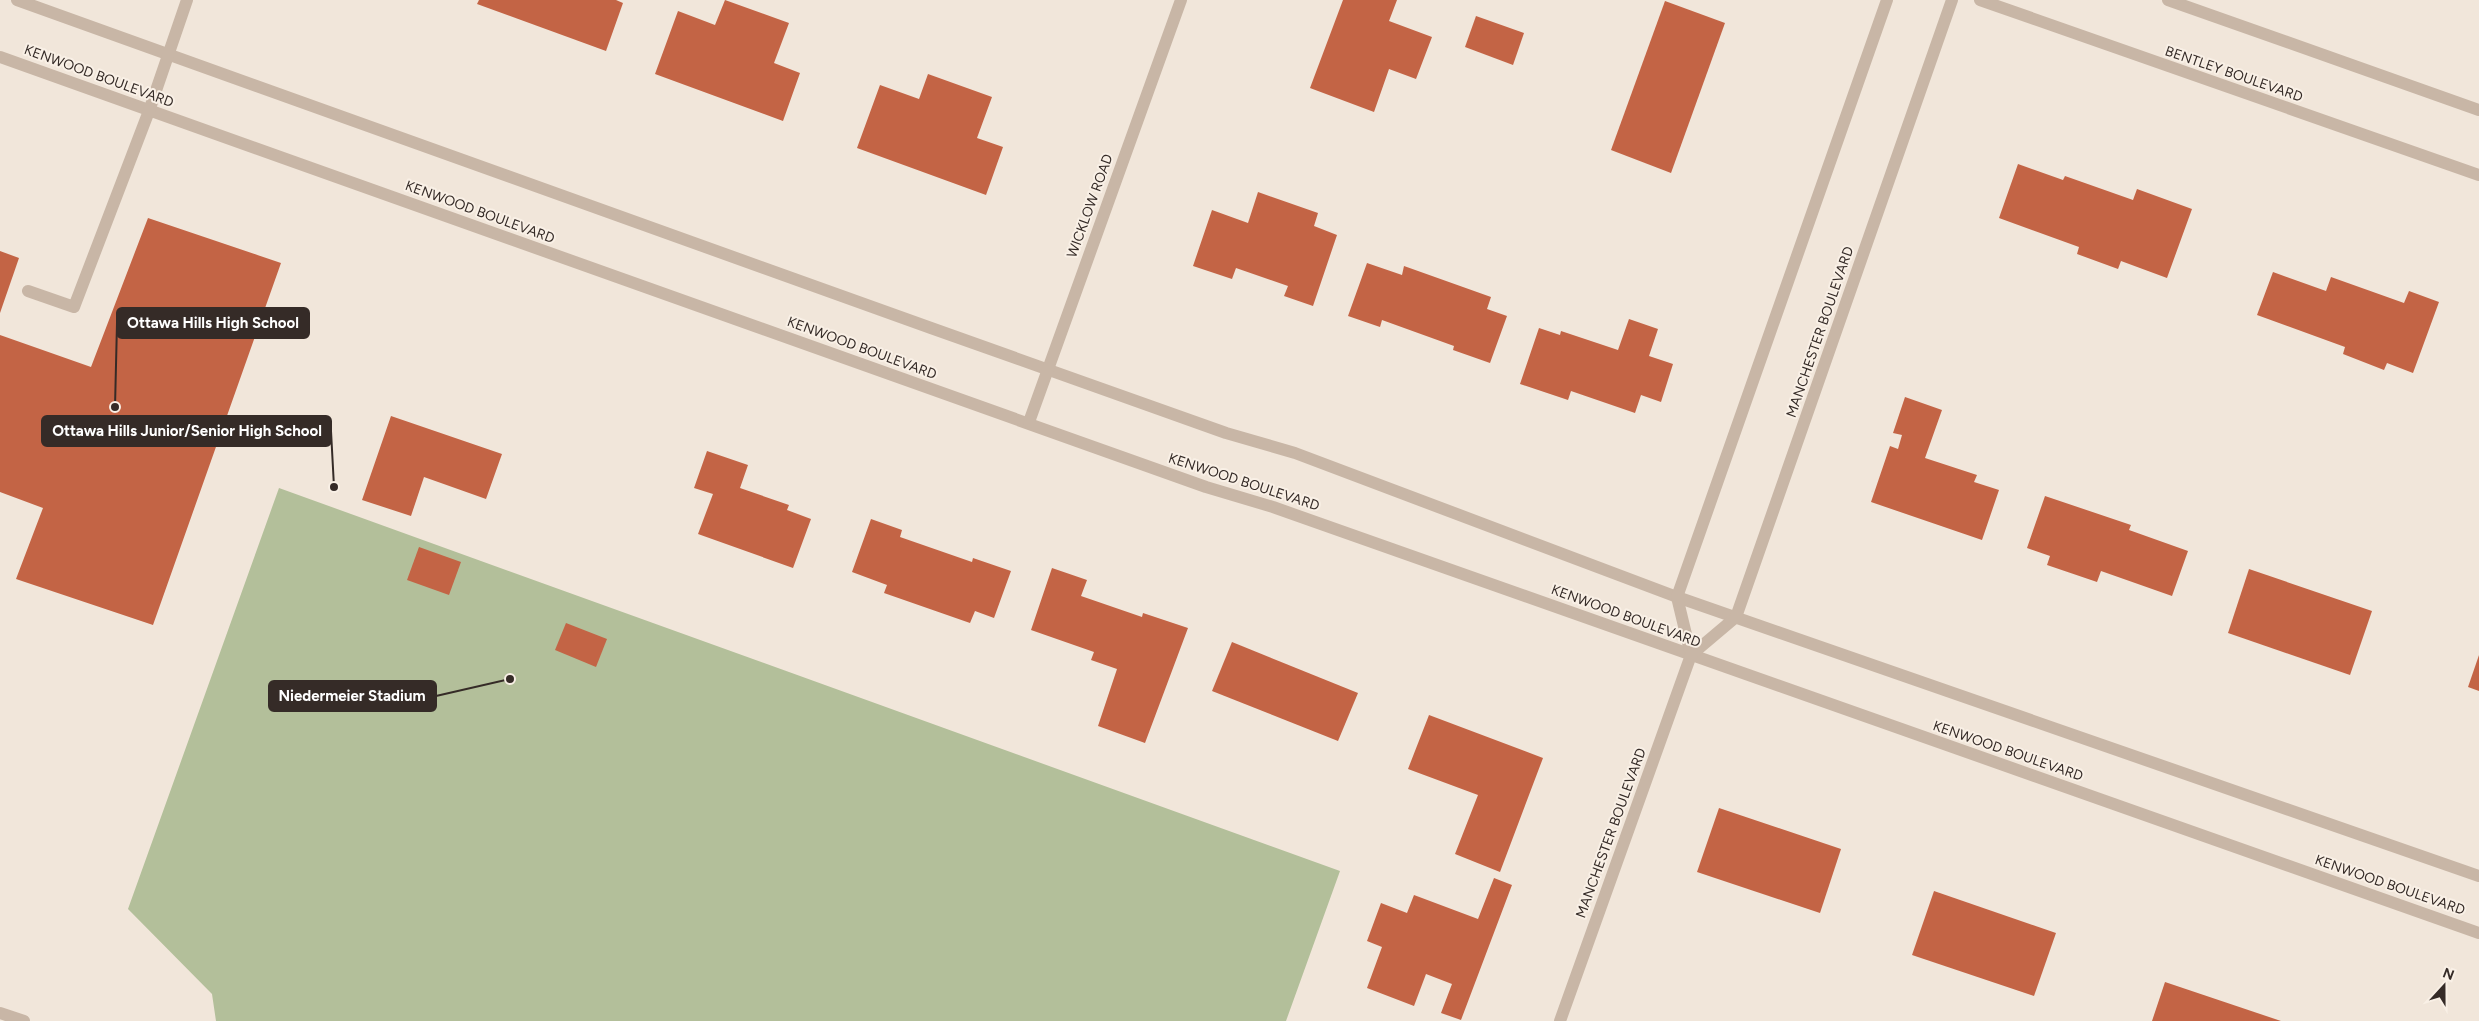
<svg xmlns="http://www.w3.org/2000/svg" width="2479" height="1021" font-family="Figtree,sans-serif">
<rect width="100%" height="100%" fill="#f1e6da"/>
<!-- green -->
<polygon fill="#b3bf9a" points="279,488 1340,871 1286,1021 216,1021 212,994 128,909"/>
<!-- building -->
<g fill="#c36445">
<polygon points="479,0 616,0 623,3 606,51 477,4"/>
<polygon points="725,0 789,23 774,63 800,73 783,121 655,74 678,11 715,25"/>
<polygon points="1343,0 1397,0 1389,21 1432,37 1416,79 1389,69 1374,112 1310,88"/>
<polygon points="1665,1 1725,23 1671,173 1611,150"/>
<polygon points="1476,16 1524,33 1513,65 1465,47"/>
<polygon points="928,74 992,97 977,138 1003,147 986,195 857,148 880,85 919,99"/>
<polygon points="2018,164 2063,180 2065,176 2133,200 2137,189 2192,209 2167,278 2121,261 2118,269 2077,254 2079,247 1999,218"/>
<polygon points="1258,192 1318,213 1314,226 1337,235 1313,306 1284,296 1288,286 1236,268 1232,279 1193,266 1212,210 1248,223"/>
<polygon points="148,218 281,263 153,625 16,579 43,508 0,492 0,335 91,367"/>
<polygon points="0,251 19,258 0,313"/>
<polygon points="1367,263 1402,275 1404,266 1491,297 1487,309 1507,316 1490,363 1453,350 1454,346 1382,320 1380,327 1348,316"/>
<polygon points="2273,272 2326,291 2331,277 2404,303 2409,291 2439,302 2413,373 2387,363 2384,370 2343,354 2345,347 2257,315"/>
<polygon points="1629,319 1658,329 1649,356 1673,364 1661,402 1641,395 1635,413 1571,391 1568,400 1520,384 1539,328 1560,335 1561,331 1618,350"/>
<polygon points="1905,397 1942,410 1925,458 1977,475 1974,482 1999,490 1982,540 1871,502 1890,446 1898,449 1902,435 1893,433"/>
<polygon points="391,416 502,454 486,499 424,477 411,516 362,500"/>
<polygon points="707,451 748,465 740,488 789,505 787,510 811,519 793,568 698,534 713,494 694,488"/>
<polygon points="2045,496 2131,525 2129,530 2188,551 2172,596 2101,571 2097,582 2047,565 2050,556 2027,548"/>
<polygon points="871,519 902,530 900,537 972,562 973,558 1011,571 994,618 975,611 970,623 884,593 887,585 852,572"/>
<polygon points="419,547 461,562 449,595 407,580"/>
<polygon points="1052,568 1087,580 1081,596 1142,617 1143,613 1188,628 1145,743 1098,726 1117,669 1091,660 1094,652 1031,630"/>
<polygon points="2249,569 2372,611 2350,675 2228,633"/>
<polygon points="566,623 607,639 596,667 555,650"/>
<polygon points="1232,642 1358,693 1338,741 1212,691"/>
<polygon points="2479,655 2479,691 2468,687"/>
<polygon points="1429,715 1543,758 1500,872 1455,854 1478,795 1408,769"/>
<polygon points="1719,808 1841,849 1820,913 1697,872"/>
<polygon points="1494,878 1512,885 1461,1020 1441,1013 1452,984 1426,974 1414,1006 1367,988 1382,947 1367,941 1381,903 1407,913 1414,895 1478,919"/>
<polygon points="1934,891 2056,933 2034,996 1912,955"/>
<polygon points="2165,982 2281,1021 2152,1021"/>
</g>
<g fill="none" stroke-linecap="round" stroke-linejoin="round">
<!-- minor -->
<g stroke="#c8b6a6" stroke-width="12">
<polyline points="17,0 931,328 1226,433 1295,453 1677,597 2479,876"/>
<polyline points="1980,0 2479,175"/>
<polyline points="2168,0 2479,110"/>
<polyline points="0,57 1206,487 1273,507 2479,933"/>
<polyline points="28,291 74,307 149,111 187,0"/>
<polyline points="1029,422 1181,0"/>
<polyline points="1691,655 1677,597 1887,0"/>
<polyline points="0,1013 24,1021"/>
<polyline points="1560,1021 1691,655 1736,617 1952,0"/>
</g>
</g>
<g text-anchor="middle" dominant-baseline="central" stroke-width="4" stroke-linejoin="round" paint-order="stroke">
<!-- street labels -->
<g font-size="14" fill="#352b27" stroke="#f9f0e6">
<text transform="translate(2234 74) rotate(19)">BENTLEY BOULEVARD</text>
<text transform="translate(99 76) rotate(20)">KENWOOD BOULEVARD</text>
<text transform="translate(1090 206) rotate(-70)">WICKLOW ROAD</text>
<text transform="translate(480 212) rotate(20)">KENWOOD BOULEVARD</text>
<text transform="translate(1820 332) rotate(-71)">MANCHESTER BOULEVARD</text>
<text transform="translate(862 348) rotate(20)">KENWOOD BOULEVARD</text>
<text transform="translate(1244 482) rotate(18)">KENWOOD BOULEVARD</text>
<text transform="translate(1626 616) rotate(20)">KENWOOD BOULEVARD</text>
<text transform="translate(2008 751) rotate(19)">KENWOOD BOULEVARD</text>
<text transform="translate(1611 833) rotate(-70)">MANCHESTER BOULEVARD</text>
<text transform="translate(2390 885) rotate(19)">KENWOOD BOULEVARD</text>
</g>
</g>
<!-- callouts -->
<path fill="none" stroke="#352b27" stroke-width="2" d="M115 407L117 323M334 487L331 431M510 679L436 696"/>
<g fill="#352b27" stroke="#f9f0e6" stroke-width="2">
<circle cx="115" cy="407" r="5"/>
<circle cx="334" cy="487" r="5"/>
<circle cx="510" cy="679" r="5"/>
</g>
<g fill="#352b27" stroke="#352b27" stroke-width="2">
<rect x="117" y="308" width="192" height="30" rx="5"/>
<rect x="42" y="416" width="289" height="30" rx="5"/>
<rect x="269" y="681" width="167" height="30" rx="5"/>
</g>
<g font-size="15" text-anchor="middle" font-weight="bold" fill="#fff">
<text x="213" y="328">Ottawa Hills High School</text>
<text x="187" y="436">Ottawa Hills Junior/Senior High School</text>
<text x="352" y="701">Niedermeier Stadium</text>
</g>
<!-- north arrow -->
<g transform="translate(2444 986) rotate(21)" stroke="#f9f0e6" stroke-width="4" paint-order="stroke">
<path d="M0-4L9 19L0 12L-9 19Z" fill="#352b27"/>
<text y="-8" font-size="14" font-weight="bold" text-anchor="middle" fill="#352b27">N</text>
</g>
</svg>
